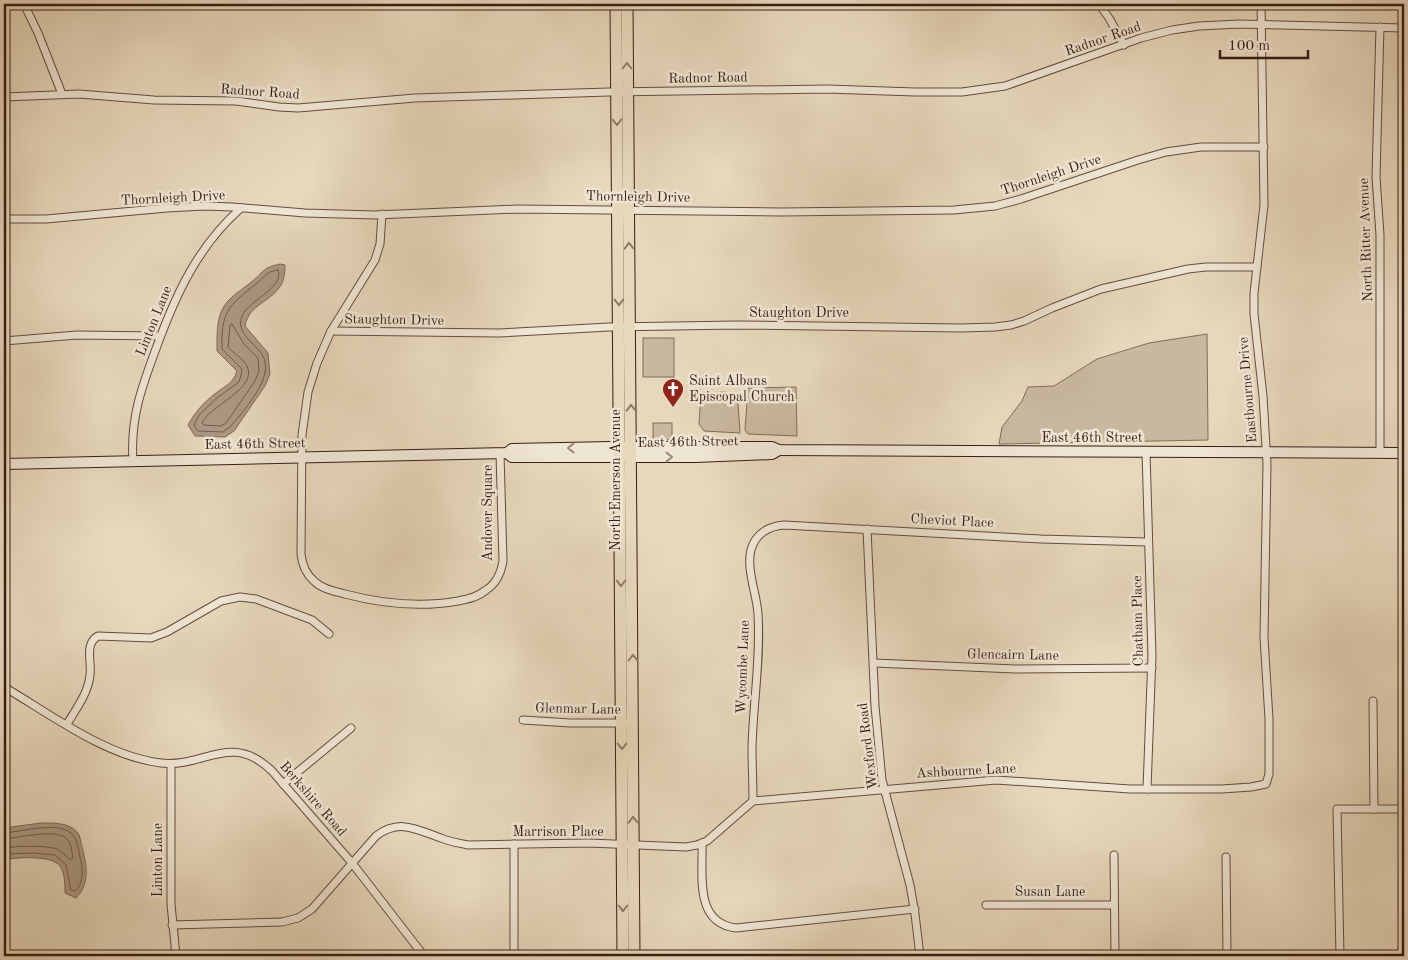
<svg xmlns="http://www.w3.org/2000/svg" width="1408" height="960" font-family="'Old Standard TT',serif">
<rect width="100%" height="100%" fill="#e7d7bb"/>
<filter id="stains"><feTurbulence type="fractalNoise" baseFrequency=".004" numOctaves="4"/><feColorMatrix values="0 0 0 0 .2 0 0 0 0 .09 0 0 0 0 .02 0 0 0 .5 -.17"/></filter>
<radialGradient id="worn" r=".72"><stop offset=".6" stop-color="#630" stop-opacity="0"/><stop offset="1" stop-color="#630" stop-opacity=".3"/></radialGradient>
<!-- green -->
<g fill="#c9b89f" stroke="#806b5a">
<polygon points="1207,334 1208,440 999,444 1002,427 1022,401 1028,387 1054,386 1097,359 1149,343"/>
<rect x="643" y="338" width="31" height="39"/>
<polygon points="796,387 797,436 748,434 745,430 748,388"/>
<polygon points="727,392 738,403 740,433 704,431 699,424 701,393"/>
<rect x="653" y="423" width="19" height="17"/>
</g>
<!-- water -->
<g fill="#ac9883" stroke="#7e6757">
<path d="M280,264L285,265C285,273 284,282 279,288C268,303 249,305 245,326L268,353L270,374L265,386L234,431L225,437L195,436L188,425C195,412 204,402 216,393C226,385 233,384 237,371L217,351C217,334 216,315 227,302C235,293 246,287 255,279C266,269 263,268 280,264Z"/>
<path d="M41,823C53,823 69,822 78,833C80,836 81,843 82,847C87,866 90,884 76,898L65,893C65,885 65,873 60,866C52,855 17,857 4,860V828Z"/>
</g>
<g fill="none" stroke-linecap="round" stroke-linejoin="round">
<!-- shore -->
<g stroke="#725b4c" stroke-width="1">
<path d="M278,270C286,288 244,302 241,319C237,342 270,346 265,372C263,389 241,414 230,427L223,432L198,431L194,425L199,415L218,397L239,382L242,372L241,368L222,349C221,312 228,306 256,284C264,278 266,271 278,270Z"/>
<path d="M232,324L244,344L258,358L259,371L255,381L226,423L221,426L204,425L202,423C210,405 258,389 247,366C243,358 234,354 228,347L230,325Z"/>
<path d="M4,833C21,832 60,820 73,835C78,841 79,854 81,862C83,871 83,885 75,891L71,890L66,865L55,855L33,853L4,854"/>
<path d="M4,839C18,838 56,828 67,839C71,843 72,852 73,858L70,860C66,856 62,851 57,849C45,845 16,846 4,848"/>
</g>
<!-- street casing -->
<g stroke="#644c3e" stroke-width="9">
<g id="street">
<polyline points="24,4 38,33 62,94"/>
<polyline points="1099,4 1109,18 1124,45"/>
<polyline points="1380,27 1376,177 1380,235 1380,453"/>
<polyline points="4,97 79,94 154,100 236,101 279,107 298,108 415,98 609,92 827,89 915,92 962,92 1005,86 1141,38 1172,30 1199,26 1239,24 1404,28"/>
<path d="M382,214L380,244L375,260L331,331L317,363L308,392L302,435L301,554C302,564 306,574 314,581C322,589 334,591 345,594C383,604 419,608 458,601C468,599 478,597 486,590C496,584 501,573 503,561L500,453"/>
<polyline points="4,219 46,219 167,208 204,206 232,207 305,213 375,215 517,209 782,212 954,210 995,206 1021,199 1138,160 1166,152 1201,147 1264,147"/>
<polyline points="331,331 499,333 609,327 737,325 961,328 995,327 1011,325 1024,321 1052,308 1101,289 1188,269 1206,267 1257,267"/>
<polyline points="4,341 77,335 160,336"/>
<polyline points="1146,452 1152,655 1147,789"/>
<path d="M133,461C130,418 142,386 157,346C176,294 198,246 241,208"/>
<polyline points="867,529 875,706 882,780 910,885 915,914 920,956"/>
<polyline points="874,663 1015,669 1152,668"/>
<path d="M4,687C52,715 105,756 161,763C205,768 231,731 272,771L352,863L424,956"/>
<polyline points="1373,701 1374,809"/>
<polyline points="523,720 570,723 625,723"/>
<path d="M67,724C76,709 88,694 90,675C92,662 84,644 98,636L151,638L167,632L221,601L240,597L256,599L312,620L329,634"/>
<polyline points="171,764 171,904 176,956"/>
<polyline points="283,784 351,728"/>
<path d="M753,801C753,783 752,765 752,748C753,703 761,659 758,614C757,595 746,569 751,550C755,534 769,526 784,525L1041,539L1148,542"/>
<path d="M702,843C703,875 694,923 736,928L915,909"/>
<polyline points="514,844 514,953"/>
<polyline points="1114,855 1115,956"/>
<polyline points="1226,857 1227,956"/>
<polyline points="986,905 1114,905"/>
<path d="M172,925L282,922L298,918L312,909L376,836C400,818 417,830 441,838C450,842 459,843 468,845L589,843L686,847L697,845L707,841L753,801L996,780L1130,789H1222L1251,787L1266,784L1269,774V719L1264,637L1267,464L1263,396L1254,314V293L1264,205L1261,4"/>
<polyline points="1340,956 1337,809 1404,809"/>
</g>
</g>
<!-- secondary casing -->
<g stroke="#381e15" stroke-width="12">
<g id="secondary">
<polyline points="507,453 512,457 695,457 772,454 779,450"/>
<polyline points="4,464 507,453 512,449 611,447 772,447 779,450 1404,453"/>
</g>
</g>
<!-- primary casing -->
<g stroke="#381e15" stroke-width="13">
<g id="primary">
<polyline points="616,4 623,956"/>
<polyline points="627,4 634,956"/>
</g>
</g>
<!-- street -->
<use href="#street" stroke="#efe5d3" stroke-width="7"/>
<!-- secondary -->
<use href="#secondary" stroke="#efe5d3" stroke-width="10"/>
<!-- primary -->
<use href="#primary" stroke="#e7d7bb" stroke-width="11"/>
</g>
<!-- one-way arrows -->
<defs><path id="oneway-chevron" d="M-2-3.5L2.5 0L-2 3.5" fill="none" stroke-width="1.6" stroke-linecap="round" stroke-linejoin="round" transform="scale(1.25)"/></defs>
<g stroke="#907a68">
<use href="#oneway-chevron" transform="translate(627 66) rotate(-90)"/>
<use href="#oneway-chevron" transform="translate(617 122) rotate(89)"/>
<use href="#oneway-chevron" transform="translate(629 246) rotate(-91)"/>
<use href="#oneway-chevron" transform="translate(619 302) rotate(89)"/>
<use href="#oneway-chevron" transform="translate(631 408) rotate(-91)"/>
<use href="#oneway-chevron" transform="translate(621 583) rotate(90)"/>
<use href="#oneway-chevron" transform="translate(633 658) rotate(-90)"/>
<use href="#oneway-chevron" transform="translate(622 746) rotate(90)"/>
<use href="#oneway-chevron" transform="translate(633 820) rotate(-91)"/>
<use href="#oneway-chevron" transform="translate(623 908) rotate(90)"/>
</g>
<g stroke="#9d8b7e">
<use href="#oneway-chevron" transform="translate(571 448) rotate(180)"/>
<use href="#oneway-chevron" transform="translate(669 457)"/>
</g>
<!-- icons -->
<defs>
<g id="church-pin" transform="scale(1.125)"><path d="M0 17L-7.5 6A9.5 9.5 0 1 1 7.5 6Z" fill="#8f2418" stroke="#efe5d3"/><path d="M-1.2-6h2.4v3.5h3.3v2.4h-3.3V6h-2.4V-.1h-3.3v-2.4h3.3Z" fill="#fff"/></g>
</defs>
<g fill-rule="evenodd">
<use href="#church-pin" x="673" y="389"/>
</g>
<g text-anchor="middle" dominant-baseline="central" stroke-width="5" stroke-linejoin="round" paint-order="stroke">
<!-- street labels -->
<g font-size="14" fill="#381e15" stroke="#efe5d3">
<text transform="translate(1103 39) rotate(-19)">Radnor Road</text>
<text transform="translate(708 78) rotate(-1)">Radnor Road</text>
<text transform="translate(260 92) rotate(4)">Radnor Road</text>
<text transform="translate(1051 175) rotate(-18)">Thornleigh Drive</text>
<text transform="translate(638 197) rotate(1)">Thornleigh Drive</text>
<text transform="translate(173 198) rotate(-3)">Thornleigh Drive</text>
<text transform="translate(1366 240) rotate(-92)">North Ritter Avenue</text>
<text x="799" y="313">Staughton Drive</text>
<text transform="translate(394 320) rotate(1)">Staughton Drive</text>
<text transform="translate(154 321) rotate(-68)">Linton Lane</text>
<text transform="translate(1248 390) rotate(-95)">Eastbourne Drive</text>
<text x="1092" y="438">East 46th Street</text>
<text transform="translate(688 442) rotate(-1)">East 46th Street</text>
<text transform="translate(255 444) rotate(-1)">East 46th Street</text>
<text transform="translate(616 480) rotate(-90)">North Emerson Avenue</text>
<text transform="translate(488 513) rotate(-90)">Andover Square</text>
<text transform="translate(952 521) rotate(3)">Cheviot Place</text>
<text transform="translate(1138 621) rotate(-91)">Chatham Place</text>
<text transform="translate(1013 655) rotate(1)">Glencairn Lane</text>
<text transform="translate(743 667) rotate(-88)">Wycombe Lane</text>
<text transform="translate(578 709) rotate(1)">Glenmar Lane</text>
<text transform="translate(868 746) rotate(-97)">Wexford Road</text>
<text transform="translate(966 771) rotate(-3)">Ashbourne Lane</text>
<text transform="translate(313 799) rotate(49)">Berkshire Road</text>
<text x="558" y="832">Marrison Place</text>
<text transform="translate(158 860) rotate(-90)">Linton Lane</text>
<text x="1050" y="892">Susan Lane</text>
</g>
<!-- poi labels -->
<g font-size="14" fill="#381e15" stroke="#efe5d3" text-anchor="start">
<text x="689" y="381">Saint Albans<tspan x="689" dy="16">Episcopal Church</tspan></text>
</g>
</g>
<!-- margin -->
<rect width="1408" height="960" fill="none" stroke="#e7d7bb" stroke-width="20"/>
<rect x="5" y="5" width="1398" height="950" fill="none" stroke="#381e15" stroke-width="2.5"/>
<rect x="10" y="10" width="1388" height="940" fill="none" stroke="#381e15"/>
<!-- scale -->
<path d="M1220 50v8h88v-8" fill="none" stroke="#381e15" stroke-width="2.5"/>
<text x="1228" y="50" font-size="15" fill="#381e15" stroke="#efe5d3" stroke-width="4" paint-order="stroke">100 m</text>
<rect width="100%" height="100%" filter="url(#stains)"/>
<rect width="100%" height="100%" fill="url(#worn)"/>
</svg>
